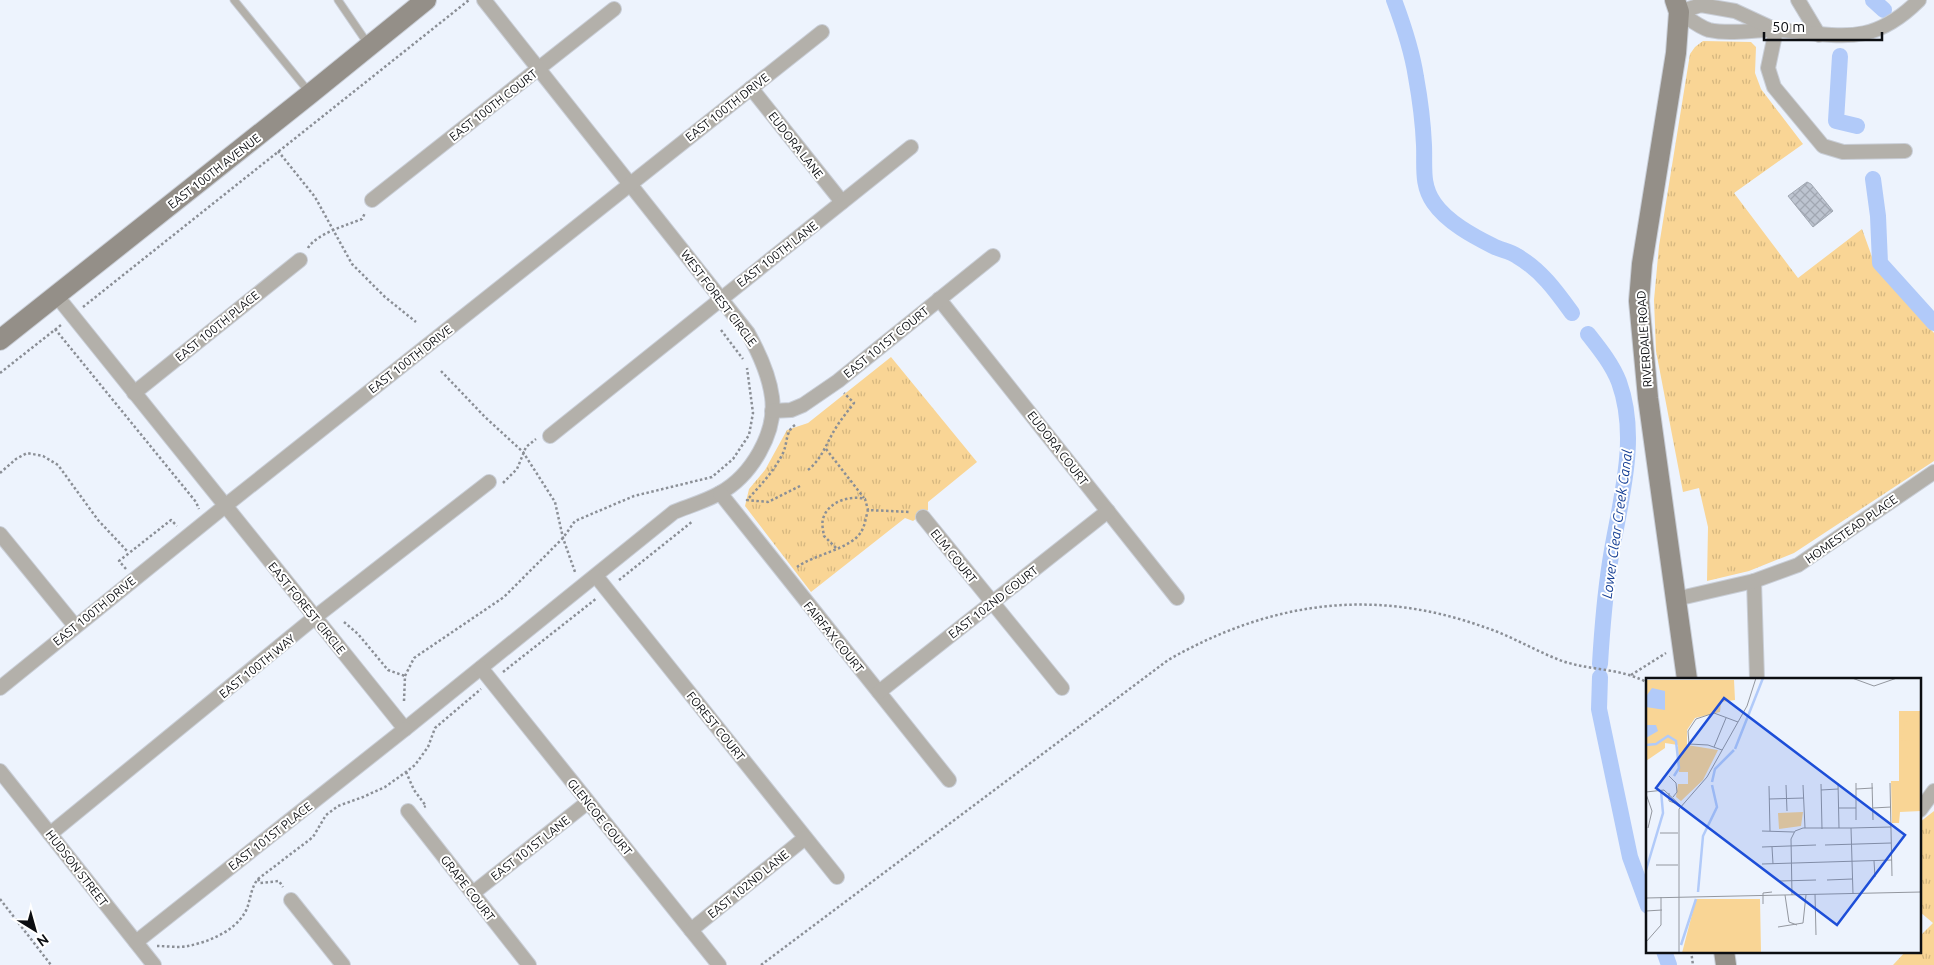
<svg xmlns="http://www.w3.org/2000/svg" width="1934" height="965" font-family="Ubuntu,sans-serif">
<defs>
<pattern id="grass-tufts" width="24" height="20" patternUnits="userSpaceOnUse" patternTransform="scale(1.25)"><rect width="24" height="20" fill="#f9d595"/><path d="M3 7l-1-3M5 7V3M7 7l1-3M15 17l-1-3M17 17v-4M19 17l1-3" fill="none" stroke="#d4b67f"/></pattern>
<pattern id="building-cross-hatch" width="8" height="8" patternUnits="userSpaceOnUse" patternTransform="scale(1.25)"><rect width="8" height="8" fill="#bdc4d0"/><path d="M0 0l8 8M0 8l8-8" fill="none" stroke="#a1a7b2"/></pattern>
</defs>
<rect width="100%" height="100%" fill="#edf3fd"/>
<!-- grass -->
<g fill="url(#grass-tufts)">
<polygon points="1703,41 1751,42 1756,47 1755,73 1761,89 1803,144 1734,193 1798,278 1862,229 1876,268 1934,333 1934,461 1794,553 1749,571 1707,581 1708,527 1699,488 1683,492 1656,351 1654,300 1659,246 1690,54 1695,47"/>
<polygon points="891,357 977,462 928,502 928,510 913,521 905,518 811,592 745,506 749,489 765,470 787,430 808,423"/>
<polygon points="1934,811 1934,965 1893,965 1906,951 1920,951 1920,936 1933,923 1920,912 1920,822"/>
</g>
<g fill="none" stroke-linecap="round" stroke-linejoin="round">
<!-- canal -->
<g stroke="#b1caf9" stroke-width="16">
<path d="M1394,0C1403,24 1412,51 1416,77C1420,99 1423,122 1424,145C1425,166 1421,185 1434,203C1447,222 1473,236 1493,246C1500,250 1510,251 1517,256C1541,270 1556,291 1572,313"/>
<polyline points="1873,0 1884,10"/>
<polyline points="1840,56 1836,121 1857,126"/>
<polyline points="1873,179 1878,216 1880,263 1934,323"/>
<path d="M1588,334C1599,348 1612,364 1619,382C1640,440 1619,503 1610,562C1605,595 1602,630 1600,664"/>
<polyline points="1600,677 1599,709 1630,857 1648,906"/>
<polyline points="1664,951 1669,965"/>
</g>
</g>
<!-- building -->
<polygon fill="url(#building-cross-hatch)" stroke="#a0a7b2" points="1807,182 1811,184 1833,211 1813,227 1788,196"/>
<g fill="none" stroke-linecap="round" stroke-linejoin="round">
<!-- lane casing -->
<g stroke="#c9ced7" stroke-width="9">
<g id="lane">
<polyline points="234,0 309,92"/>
<polyline points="338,0 368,44"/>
</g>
</g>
<!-- street casing -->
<g stroke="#c9ced7" stroke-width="16">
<g id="street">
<polyline points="1798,0 1819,35"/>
<path d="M1679,12C1688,18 1699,27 1709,30C1732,35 1755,29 1777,30C1838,34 1870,49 1919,0"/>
<polyline points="1679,12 1701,5 1735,11 1776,30"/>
<polyline points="1776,30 1768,68 1774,87 1823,146 1843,152 1905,151"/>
<polyline points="751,88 842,202"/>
<polyline points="372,200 614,9"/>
<path d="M56,295L405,729L674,512C689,506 706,501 720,493C751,476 777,433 772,397C769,374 759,353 748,333L484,0"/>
<polyline points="939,299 1177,598"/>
<polyline points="134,393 300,260"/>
<polyline points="772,411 791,410 803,405 838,381 993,256"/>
<polyline points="550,436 911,147"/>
<polyline points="720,493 949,780"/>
<polyline points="923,517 1062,688"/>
<polyline points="0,534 75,626"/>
<polyline points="596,576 837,877"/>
<polyline points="1754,581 1757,679"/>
<polyline points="1676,599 1754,581 1798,565 1934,472"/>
<polyline points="481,668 719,965"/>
<polyline points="0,688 225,506 822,32"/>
<polyline points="879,692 1108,511"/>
<polyline points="0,771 154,965"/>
<polyline points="1920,810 1934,791"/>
<polyline points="408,811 529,965"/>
<polyline points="50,834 314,618 489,482"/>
<polyline points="473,893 588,802"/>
<polyline points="291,900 343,965"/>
<polyline points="691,930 805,838"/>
<polyline points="136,942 405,729"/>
</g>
</g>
<!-- secondary casing -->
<g stroke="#c9ced7" stroke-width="22">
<g id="secondary">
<polyline points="1675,0 1679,12 1676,53 1642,264 1639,301 1648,398 1687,679"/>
<polyline points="0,340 310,94 426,0"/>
<polyline points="1724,951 1726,965"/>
</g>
</g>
<!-- path -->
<g stroke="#8b8f96" stroke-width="2.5" stroke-dasharray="2.5 2.5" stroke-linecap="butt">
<polyline points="278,151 315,197 352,264 385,297 416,322"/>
<path d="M308,248C316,234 347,225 362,219L365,213"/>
<polyline points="83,307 469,0"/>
<polyline points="55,329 196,502 199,509"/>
<polyline points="721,330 743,359"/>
<polyline points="441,371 485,417 523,452 555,502 563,538 575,572"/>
<polyline points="0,373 61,325"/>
<path d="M795,425C785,432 788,442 783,453C775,470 760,486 747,500L768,502L800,486"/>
<polyline points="826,449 864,498"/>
<path d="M808,470C823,458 827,441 837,426C842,418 848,411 854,403L844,393"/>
<polyline points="0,473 16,459 27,453 43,456 58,465 98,520 128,552"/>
<polyline points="503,483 517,469 526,447 536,439"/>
<path d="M836,548L824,536C823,530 821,522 824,516C830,501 851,495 865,499L868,510"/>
<path d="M797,567C815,554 851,549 861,532C865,526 866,516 868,510L910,512"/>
<polyline points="126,569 119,561 171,520 177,526"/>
<polyline points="619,580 693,521"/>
<polyline points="344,622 358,634 388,670 405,676"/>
<polyline points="503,672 597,598"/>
<polyline points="1631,675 1666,653"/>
<polyline points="404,701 405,676 414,658 504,597 563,538 575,521 634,496 712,477 733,459 749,435 753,413 747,368"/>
<polyline points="406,772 414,790 426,806 424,807"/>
<polyline points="258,879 260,883 279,881 283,887"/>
<polyline points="0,899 51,965"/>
<path d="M157,946C167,946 179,948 188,946C208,942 233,932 244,914C251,904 249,890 258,879L313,837L326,815L338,806L363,797L385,787L406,772L415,765L428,747L435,728L481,689"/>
<polyline points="1691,951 1693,965"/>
<path d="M761,965L1168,660C1270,602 1372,587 1484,627C1509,635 1532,649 1557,659C1586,671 1620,667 1648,683"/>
</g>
<!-- lane -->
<use href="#lane" stroke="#b3b0aa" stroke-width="7"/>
<!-- street -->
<use href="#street" stroke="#b3b0aa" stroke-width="14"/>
<!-- secondary -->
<use href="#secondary" stroke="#948f88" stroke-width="20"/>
</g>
<g text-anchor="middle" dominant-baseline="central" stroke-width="4" stroke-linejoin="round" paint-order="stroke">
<!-- street labels -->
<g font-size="12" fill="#0c0e12" stroke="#fff">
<text transform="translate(493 105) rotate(-38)">EAST 100TH COURT</text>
<text transform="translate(727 107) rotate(-38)">EAST 100TH DRIVE</text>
<text transform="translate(796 145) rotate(52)">EUDORA LANE</text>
<text transform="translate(214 171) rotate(-38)">EAST 100TH AVENUE</text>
<text transform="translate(777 254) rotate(-38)">EAST 100TH LANE</text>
<text transform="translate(719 298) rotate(53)">WEST FOREST CIRCLE</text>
<text transform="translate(217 326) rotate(-39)">EAST 100TH PLACE</text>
<text transform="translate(1644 339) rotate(-94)">RIVERDALE ROAD</text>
<text transform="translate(886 342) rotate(-39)">EAST 101ST COURT</text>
<text transform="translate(410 359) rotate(-38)">EAST 100TH DRIVE</text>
<text transform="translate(1058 448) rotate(52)">EUDORA COURT</text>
<text transform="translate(1851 529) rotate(-35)">HOMESTEAD PLACE</text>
<text transform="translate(954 556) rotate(51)">ELM COURT</text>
<text transform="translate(993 602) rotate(-38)">EAST 102ND COURT</text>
<text transform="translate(307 608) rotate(51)">EAST FOREST CIRCLE</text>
<text transform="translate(94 611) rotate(-39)">EAST 100TH DRIVE</text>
<text transform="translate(834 637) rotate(51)">FAIRFAX COURT</text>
<text transform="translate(257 666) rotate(-39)">EAST 100TH WAY</text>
<text transform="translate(716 726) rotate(51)">FOREST COURT</text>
<text transform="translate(600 817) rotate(51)">GLENCOE COURT</text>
<text transform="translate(270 836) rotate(-38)">EAST 101ST PLACE</text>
<text transform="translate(530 848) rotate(-38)">EAST 101ST LANE</text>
<text transform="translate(77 868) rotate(52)">HUDSON STREET</text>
<text transform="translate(748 884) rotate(-39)">EAST 102ND LANE</text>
<text transform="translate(468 888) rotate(52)">GRAPE COURT</text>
</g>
<!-- water labels -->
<g font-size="14" font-style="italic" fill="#153f95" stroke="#fff">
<text transform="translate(1617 524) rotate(-82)">Lower Clear Creek Canal</text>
</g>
</g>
<!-- overview -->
<g transform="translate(1646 678)">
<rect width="275" height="275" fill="#edf3fd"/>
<path d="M0,2H88L89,22L75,24L74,34L49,40L41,52V67L72,72L57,102L35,123L30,119L32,106H42V94H33L32,67L19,65V70L0,83ZM253,33H275V133L254,134L253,145H246L245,103H253ZM157,134L155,148L133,151L132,135ZM50,221H114L115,274L36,275Z" fill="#f9d595"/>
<path d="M275,35V62L255,63L259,45ZM275,67V95L265,88L258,70Z" fill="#f9d595"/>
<path d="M6,10L19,13V32L0,29L1,17ZM0,47H10L12,53L0,60Z" fill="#b1caf9"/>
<path fill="none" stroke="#b1caf9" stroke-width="2.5" d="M0,67L10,66L22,58L30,63L33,90L28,98M89,71L117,0M66,104L69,91L88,72M0,192L17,135L15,113M52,214L57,158L71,129L66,107M35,267L50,221"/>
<path fill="none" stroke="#93979f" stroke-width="1" d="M206,0L228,8L251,0M68,69L80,40M76,72L62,67L43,66L42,53L50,41L68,35L92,44M23,98L30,105L31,114L27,119M192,105L193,150M210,105V142M226,105L227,142M244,105L246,198M175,106L176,151M140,107L141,133M157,107L159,150M123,108L124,153M210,111L227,110M175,112L192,111M0,114L18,112L34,127M23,115V123L34,127M0,116L6,133L2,150M123,121L158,120M193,130H210M227,130L245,129M205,150L245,149M116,153L148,154M14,155H32M179,167L245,165M116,169L170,167M126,169L127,186M228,183L229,199M116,186L246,182M10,187H32M181,202L206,201M134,203L170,202M169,216L170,257M139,217L143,244L151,247M146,217L145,161L149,153L157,150H205L207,216M0,220L275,214M117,226V215L126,214M0,233L16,232M132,249L157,245L160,217M0,264L15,247V219M33,275V131L61,99L101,28L110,0"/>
<path fill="#1d4ed8" fill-opacity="0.15" stroke="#1d4ed8" stroke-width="2.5" d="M78,20L259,157L191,247L10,110Z"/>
<rect width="275" height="275" fill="none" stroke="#0c0e12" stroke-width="2.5"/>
</g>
<!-- north arrow -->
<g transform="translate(35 930) rotate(143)" stroke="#ffffff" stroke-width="4" paint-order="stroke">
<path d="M0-4L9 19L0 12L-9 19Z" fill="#0c0e12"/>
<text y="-8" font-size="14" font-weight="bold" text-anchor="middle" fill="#0c0e12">N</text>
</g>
<!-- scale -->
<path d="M1764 32v8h118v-8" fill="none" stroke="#0c0e12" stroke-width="2.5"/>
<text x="1772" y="32" font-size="15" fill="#0c0e12" stroke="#ffffff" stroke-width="4" paint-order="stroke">50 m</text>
</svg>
